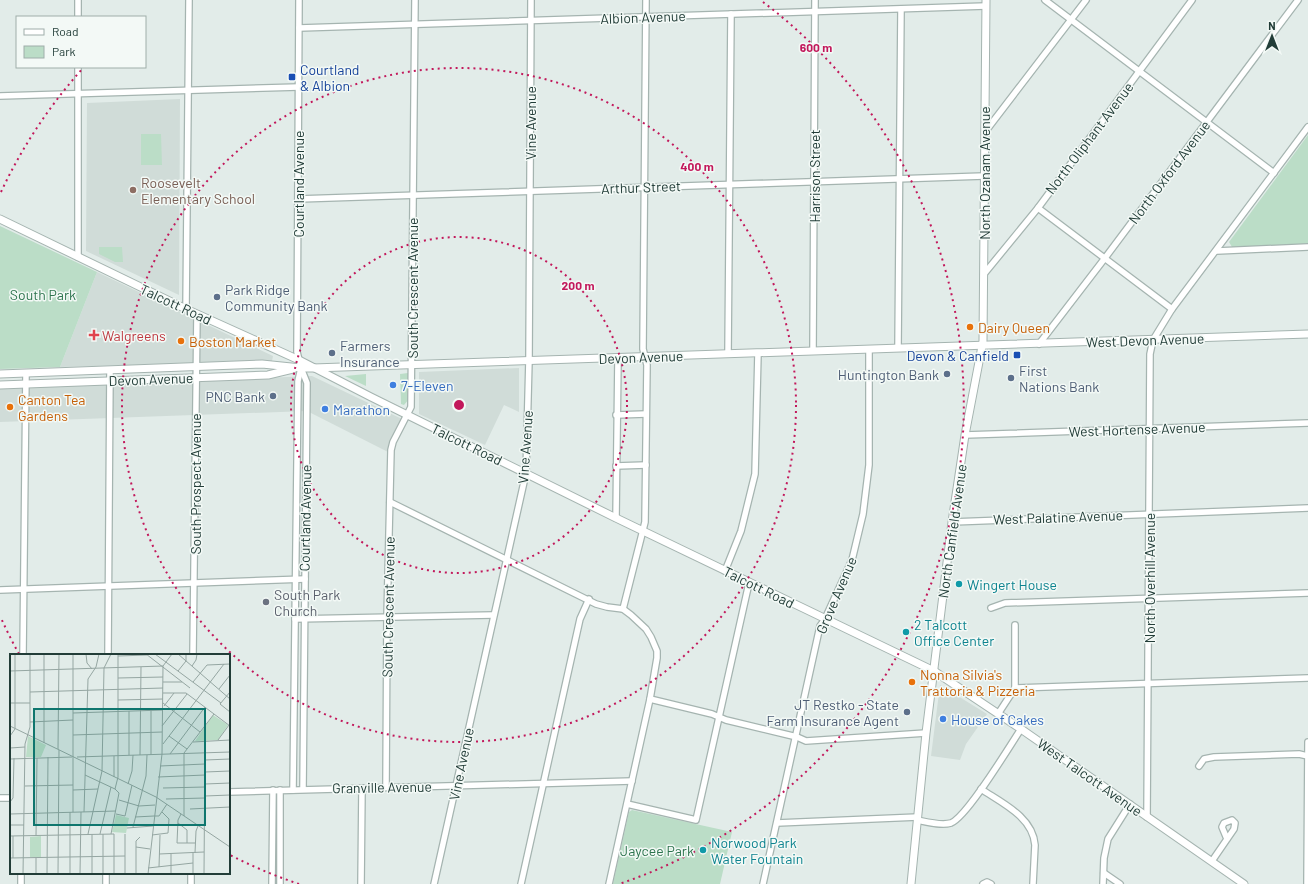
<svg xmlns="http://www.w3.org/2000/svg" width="1308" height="884" font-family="Barlow,sans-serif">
<rect width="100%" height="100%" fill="#e2ece9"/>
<!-- built -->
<g fill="#d0dcd8">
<polygon points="180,99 179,295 86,251 87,103"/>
<polygon points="97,272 273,356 272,361 60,367"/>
<polygon points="519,368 519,412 504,405 485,445 419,414 419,372"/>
<polygon points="312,376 402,419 390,453 307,411 0,422 0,388"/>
<polygon points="940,685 987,714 966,744 960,760 931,756"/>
</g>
<!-- green -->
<g fill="#bbddc7">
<polygon points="141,134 161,134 162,165 141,165"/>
<polygon points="1308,135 1308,244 1232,247 1229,242"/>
<polygon points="0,226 97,272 60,367 0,369"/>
<polygon points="99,247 122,247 123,262 115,262 99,254"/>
<polygon points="408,373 409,399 404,405 401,404 400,374"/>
<polygon points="366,374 366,386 345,376"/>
<polygon points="632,810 732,832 720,884 613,884 629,812"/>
</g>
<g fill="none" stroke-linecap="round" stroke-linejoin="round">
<!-- minor casing -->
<g stroke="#a5b4b0" stroke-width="8">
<g id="minor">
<polyline points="299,0 297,352 301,368 307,383 303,789"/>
<polyline points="1045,0 1274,173"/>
<polyline points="78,17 78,0"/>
<polyline points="299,28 986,6"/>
<polyline points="0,96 299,87"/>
<polyline points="985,132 1086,0"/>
<polyline points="298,199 984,176"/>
<polyline points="1038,208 1172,309"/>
<polyline points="1217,251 1308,247"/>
<polyline points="78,257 78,67"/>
<polyline points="984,274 1038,208 1192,0"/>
<polyline points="186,309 189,0"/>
<polyline points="1039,344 1105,258 1298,0"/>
<polyline points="898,348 901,9"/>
<polyline points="813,351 815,0"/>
<polyline points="728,354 731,14"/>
<polyline points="616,415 646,414"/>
<polyline points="965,435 1308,423"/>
<polyline points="616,466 646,465"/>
<polyline points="390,502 596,604 607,607 623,609 631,615 646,629 651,637 657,651 657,658 650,699 609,884"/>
<polyline points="616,518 618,358"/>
<polyline points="952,522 1308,508"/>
<polyline points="725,571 741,531 755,474 758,353"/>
<polyline points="0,590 305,579"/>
<polyline points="991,608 1005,603 1308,593"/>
<polyline points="623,609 645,522 647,365 643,349 646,0"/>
<polyline points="295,619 493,615"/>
<polyline points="23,655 26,373"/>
<polyline points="108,655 110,370"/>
<polyline points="193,655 197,314"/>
<polyline points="1015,688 1308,678"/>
<polyline points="650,699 712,714 726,720 797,737 806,741 926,733"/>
<polyline points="998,714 1015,688 1015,625"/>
<polyline points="1199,766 1204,759 1214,757 1299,754 1308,756"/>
<polyline points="386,787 387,617 391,450 393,442 411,407 415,0"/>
<path d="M981,789C1002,803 1033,817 1035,845L1033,884"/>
<polyline points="293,790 298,381 301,368"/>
<polyline points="229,792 632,781"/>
<polyline points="0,798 11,798"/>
<polyline points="627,804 696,820 749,583"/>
<polyline points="1147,817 1150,354 1153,340 1172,309 1308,127"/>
<path d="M917,820C927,822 941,826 951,823C967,817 1009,747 1021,729"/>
<polyline points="777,823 918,817"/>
<polyline points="1212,861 1234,829 1235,823 1232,820 1224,823 1222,827 1227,839"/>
<polyline points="1104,873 1120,884"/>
<polyline points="21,884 21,873"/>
<polyline points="106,884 106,873"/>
<polyline points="191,884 191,873"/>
<polyline points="272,884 273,790"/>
<polyline points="280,884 280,790"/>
<polyline points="361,884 362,788"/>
<polyline points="434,884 526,473 529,360 531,0"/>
<polyline points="521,884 580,619 589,599"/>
<polyline points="763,884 820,626 825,619 852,560 863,514 869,465 869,349"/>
<polyline points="983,884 987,882 991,884"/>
<polyline points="1103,884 1104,858 1108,839 1130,804"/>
<polyline points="1307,884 1308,742"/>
</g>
</g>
<!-- tertiary casing -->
<g stroke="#a5b4b0" stroke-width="9">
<g id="tertiary">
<polyline points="0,219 186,309 299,360 371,397 616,518 934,671 1021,729 1244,884"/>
<polyline points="0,374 262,364 301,368 313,368 1308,334"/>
<polyline points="0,385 268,375 293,369"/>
<polyline points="911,884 926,733 952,522 965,435 983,341 986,0"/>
</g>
</g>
<!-- minor -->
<use href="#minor" stroke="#fff" stroke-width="5.5"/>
<!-- tertiary -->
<use href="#tertiary" stroke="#fff" stroke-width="7"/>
</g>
<!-- distance rings -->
<g fill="none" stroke="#c2185b" stroke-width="2" stroke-dasharray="2 4">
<circle cx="459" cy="405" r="168"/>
<circle cx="459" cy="405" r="337"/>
<path d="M299 884A505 505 0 0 1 230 855M19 654A505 505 0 0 1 1 618M1 192A505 505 0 0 1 84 67M763 2A505 505 0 0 1 619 884"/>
</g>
<!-- markers -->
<g fill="#1a4fb4" stroke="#f3f9f6" stroke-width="1.5">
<rect x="288" y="73" width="8" height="8" rx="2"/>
<rect x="1013" y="351" width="8" height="8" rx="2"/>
</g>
<circle fill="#8d6e63" stroke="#f3f9f6" stroke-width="1.5" cx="133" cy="190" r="4"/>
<g fill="#5c6f8a" stroke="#f3f9f6" stroke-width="1.5">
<circle cx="217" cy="297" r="4"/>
<circle cx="332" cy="353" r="4"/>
<circle cx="947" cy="374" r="4"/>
<circle cx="1011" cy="378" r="4"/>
<circle cx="273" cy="396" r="4"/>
<circle cx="907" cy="712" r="4"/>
</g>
<g fill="#e8710a" stroke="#f3f9f6" stroke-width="1.5">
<circle cx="970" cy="327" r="4"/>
<circle cx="181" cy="341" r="4"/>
<circle cx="10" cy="407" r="4"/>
<circle cx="912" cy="682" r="4"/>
</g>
<path fill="#e0444e" stroke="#f3f9f6" stroke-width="1.5" d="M92 329h4v4h4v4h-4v4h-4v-4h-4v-4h4z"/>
<g fill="#3f7fe0" stroke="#f3f9f6" stroke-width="1.5">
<circle cx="393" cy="385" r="4"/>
<circle cx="325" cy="409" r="4"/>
<circle cx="943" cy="719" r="4"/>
</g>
<g fill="#0f9aa8" stroke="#f3f9f6" stroke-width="1.5">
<circle cx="959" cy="584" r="4"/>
<circle cx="906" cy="632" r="4"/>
<circle cx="703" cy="850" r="4"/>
</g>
<circle fill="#6b7280" stroke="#f3f9f6" stroke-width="1.5" cx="266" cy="602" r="4"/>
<g text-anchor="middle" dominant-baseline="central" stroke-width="3" stroke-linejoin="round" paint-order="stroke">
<!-- street labels -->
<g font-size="14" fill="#223d38" stroke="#f3f9f6">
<text transform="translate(643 17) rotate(-2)">Albion Avenue</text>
<text transform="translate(530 123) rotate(-90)">Vine Avenue</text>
<text transform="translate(1089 138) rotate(-53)">North Oliphant Avenue</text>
<text transform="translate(1169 172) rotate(-53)">North Oxford Avenue</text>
<text transform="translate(984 173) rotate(-90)">North Ozanam Avenue</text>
<text transform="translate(814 176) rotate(-90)">Harrison Street</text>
<text transform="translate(298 184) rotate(-90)">Courtland Avenue</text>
<text transform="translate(641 187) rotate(-2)">Arthur Street</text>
<text transform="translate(412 288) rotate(-90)">South Crescent Avenue</text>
<text transform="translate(176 304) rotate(25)">Talcott Road</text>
<text transform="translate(1145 340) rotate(-2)">West Devon Avenue</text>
<text transform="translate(641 357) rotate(-2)">Devon Avenue</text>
<text transform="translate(151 379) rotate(-2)">Devon Avenue</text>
<text transform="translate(1137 429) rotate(-2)">West Hortense Avenue</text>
<text transform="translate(467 444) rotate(26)">Talcott Road</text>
<text transform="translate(525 447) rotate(-86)">Vine Avenue</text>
<text transform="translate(195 484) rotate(-90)">South Prospect Avenue</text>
<text transform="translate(1058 517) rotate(-2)">West Palatine Avenue</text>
<text transform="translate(305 518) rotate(-89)">Courtland Avenue</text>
<text transform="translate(952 531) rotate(-82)">North Canfield Avenue</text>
<text transform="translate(1149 578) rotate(-90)">North Overhill Avenue</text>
<text transform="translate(759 587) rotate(26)">Talcott Road</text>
<text transform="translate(836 595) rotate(-67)">Grove Avenue</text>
<text transform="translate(388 607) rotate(-89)">South Crescent Avenue</text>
<text transform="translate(461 764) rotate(-78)">Vine Avenue</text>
<text transform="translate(1090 777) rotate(35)">West Talcott Avenue</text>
<text transform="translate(382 787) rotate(-1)">Granville Avenue</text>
</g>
<!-- transit labels -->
<g font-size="14" fill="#164399" stroke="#f3f9f6" text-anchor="start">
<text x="300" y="69">Courtland<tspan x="300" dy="16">&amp; Albion</tspan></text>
<text x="1009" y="355" text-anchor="end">Devon &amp; Canfield</text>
</g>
<!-- education labels -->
<g font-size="14" fill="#785e54" stroke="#f3f9f6" text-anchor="start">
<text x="141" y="182">Roosevelt<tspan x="141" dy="16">Elementary School</tspan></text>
</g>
<!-- service labels -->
<g font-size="14" fill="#4e5e75" stroke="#f3f9f6" text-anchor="start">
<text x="225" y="289">Park Ridge<tspan x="225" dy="16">Community Bank</tspan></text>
<text x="340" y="345">Farmers<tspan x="340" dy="16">Insurance</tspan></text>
<text x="1019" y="370">First<tspan x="1019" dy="16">Nations Bank</tspan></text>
<text x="939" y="374" text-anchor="end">Huntington Bank</text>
<text x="265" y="396" text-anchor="end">PNC Bank</text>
<text x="899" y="704" text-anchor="end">JT Restko - State<tspan x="899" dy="16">Farm Insurance Agent</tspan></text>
</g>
<!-- park labels -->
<g font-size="14" fill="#2d744e" stroke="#f3f9f6">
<text x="43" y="294">South Park</text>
<text x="657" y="850">Jaycee Park</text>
</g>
<!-- food labels -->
<g font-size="14" fill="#c56008" stroke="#f3f9f6" text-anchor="start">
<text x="978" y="327">Dairy Queen</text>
<text x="189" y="341">Boston Market</text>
<text x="18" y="399">Canton Tea<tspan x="18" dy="16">Gardens</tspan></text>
<text x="920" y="674">Nonna Silvia's<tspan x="920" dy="16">Trattoria &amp; Pizzeria</tspan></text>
</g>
<!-- health labels -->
<g font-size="14" fill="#be3a42" stroke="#f3f9f6" text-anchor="start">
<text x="102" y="335">Walgreens</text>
</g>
<!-- shop labels -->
<g font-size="14" fill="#366cbe" stroke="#f3f9f6" text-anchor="start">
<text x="401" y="385">7-Eleven</text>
<text x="333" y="409">Marathon</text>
<text x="951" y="719">House of Cakes</text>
</g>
<!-- culture labels -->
<g font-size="14" fill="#0d838f" stroke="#f3f9f6" text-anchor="start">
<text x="967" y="584">Wingert House</text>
<text x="914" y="624">2 Talcott<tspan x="914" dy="16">Office Center</tspan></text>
<text x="711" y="842">Norwood Park<tspan x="711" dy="16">Water Fountain</tspan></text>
</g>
<!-- worship labels -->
<g font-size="14" fill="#5b616d" stroke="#f3f9f6" text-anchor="start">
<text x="274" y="594">South Park<tspan x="274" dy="16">Church</tspan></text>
</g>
</g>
<!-- overview -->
<g transform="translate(10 654)">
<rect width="220" height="220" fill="#e2ece9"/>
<path d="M203,61L218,71L208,86L185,87ZM18,82L36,91L31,103H16ZM106,161L119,164L116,179L102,178ZM31,182V203H20V183Z" fill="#bbddc7"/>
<path fill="none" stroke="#95a6a2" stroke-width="1" d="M63,0V158M76,0L77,9L82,15M136,0L180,34M145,0L211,49M168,0L220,45M108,2L137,1M197,11L220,10M153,12L162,0M182,12L186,6L187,0M0,17L153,12M168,17L176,7V0M108,24L153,23M153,28H172M183,28L197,11M209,35L220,21M20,38L153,34M220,38L210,50L220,58M153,39H176L220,72M108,46L153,45M0,49H20M153,49L190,78M154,52L164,39M63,59L153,56M20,68L63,66M0,72L146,143L220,193M152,72L177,40M63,81L152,78M0,82L5,75V0M159,82L177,95M208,86L219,71M183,88L220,86M34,89V0M153,90L214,10M0,94L15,93M48,95L49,0M160,100L195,53M119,101V57M130,101L131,13M141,101V56M67,103L220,98M0,105L62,103M195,106L220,105M150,112L195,110M195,118L220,117M75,121L105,135L109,139L101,180M104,123V102M148,123L195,121M118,130L122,117L123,101M195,130L220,129M15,132L63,131M153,134L195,133M105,135L108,123V0M63,136L88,135M195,142L220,141M156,145L195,144M109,146L129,152L145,151M0,148L3,144L4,104M180,155L220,153M74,158L78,25L86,13L89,0M0,160L106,157M106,160L115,162L122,131M171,160L168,166L167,189H185M144,162H149L157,150M174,162V99L204,60M125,163L144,162M168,169L177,176V189M0,171H14M123,173L136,122L137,101M117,174L143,172M78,180L92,117L94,14L101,0M90,180L101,133M142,181L158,179L159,165L152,158M0,182L104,180V220M3,182V204M26,182L27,104M126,193L140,195M185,199L186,177L188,172M149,200L194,198M0,204L115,202M149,213L150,181M138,214L183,209M13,220L15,90L20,73V0M26,220V204M37,220L38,103M48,220L49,96M60,220V158M70,220L71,158M82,220V180M93,220V180M115,220V180M126,220V187L130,183M138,220L152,100L153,12M161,220V200M183,220V199M194,220L195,87"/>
<path fill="#0f766e" fill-opacity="0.15" stroke="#0f766e" stroke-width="2" d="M24,55H195V171H24Z"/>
<rect width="220" height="220" fill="none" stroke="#223d38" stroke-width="2"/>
</g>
<circle cx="459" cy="405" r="6" fill="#c2185b" stroke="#f3f9f6" stroke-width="2"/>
<g font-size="12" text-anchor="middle" font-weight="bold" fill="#c2185b" stroke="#f3f9f6" stroke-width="3" stroke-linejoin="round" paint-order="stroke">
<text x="816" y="52">600 m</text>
<text x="697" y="171">400 m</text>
<text x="578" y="290">200 m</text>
</g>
<!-- legend -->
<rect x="16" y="16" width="130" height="52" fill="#f3f9f6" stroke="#9faeaa"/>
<rect x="24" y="29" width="20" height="6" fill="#ffffff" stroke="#9faeaa"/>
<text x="52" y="36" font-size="12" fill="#223d38">Road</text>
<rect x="24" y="46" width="20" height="12" fill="#bbddc7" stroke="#9faeaa"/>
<text x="52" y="56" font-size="12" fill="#223d38">Park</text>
<!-- north arrow -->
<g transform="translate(1272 36)" stroke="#f3f9f6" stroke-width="3" paint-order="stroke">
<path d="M0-3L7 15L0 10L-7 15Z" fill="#223d38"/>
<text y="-6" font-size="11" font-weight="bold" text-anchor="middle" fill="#223d38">N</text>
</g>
</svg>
